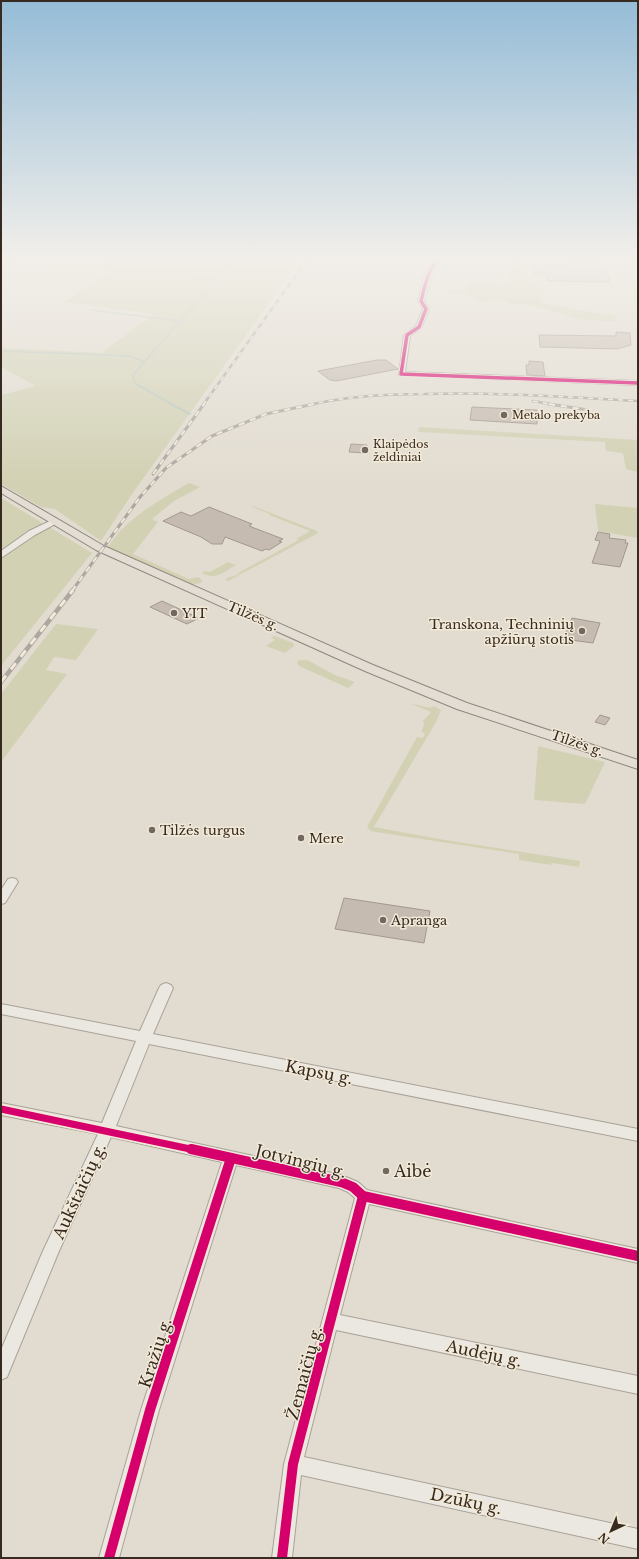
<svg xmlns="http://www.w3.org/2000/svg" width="639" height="1559" font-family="'Libre Baskerville',serif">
<rect width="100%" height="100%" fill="#e2dcd0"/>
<!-- farmland -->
<polygon fill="#e0d9c2" points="5,260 105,260 91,268"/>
<!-- green -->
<g fill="#d2d1b4">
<polygon points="1,260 91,268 105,260 300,260 132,494 101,541 55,509 41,507 1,484 1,395 36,386 1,367 1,348 101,353 154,314 65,302 109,272 1,263"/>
<polygon points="499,260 525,260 527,281 537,281 541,303 600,314 606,315 608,313 615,315 617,320 613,322 576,319 558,312 552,312 542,308 522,304 512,305 502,299 483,302 462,292 453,294 446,292 449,289 462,291 465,289 469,281 505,284 511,263"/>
<polygon points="419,427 638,440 638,472 626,469 623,453 606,451 605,442 418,432"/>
<path d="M189,483L200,487L174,501L152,519L158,522L133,554L189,579L198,577L202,580L201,583L189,585L180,578L155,570L108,547C126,518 160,500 189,483Z"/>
<polygon points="1,498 92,553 1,666"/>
<polygon points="595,504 638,508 638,538 598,531"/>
<polygon points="253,506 317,531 318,533 228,581 225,579 239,574 238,573 299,540 296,539 310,531 269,515 270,514 252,507"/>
<path d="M228,562L236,565C225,571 215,581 202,573L204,571L210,572Z"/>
<polygon points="56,624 98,629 76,660 54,657 46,670 67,674 1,762 1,694"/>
<polygon points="275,636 293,643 294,646 285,653 266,646 275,640 271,637"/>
<polygon points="300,660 307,660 335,675 355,682 348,688 299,666 297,662"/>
<polygon points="409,703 430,708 434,706 441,710 436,722 374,827 439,839 580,861 579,867 552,863 551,865 519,860 519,854 376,832 371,831 367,827 417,737 423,738 425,733 421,732 424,725 423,721 431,712"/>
<polygon points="538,746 605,762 585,804 534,800"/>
</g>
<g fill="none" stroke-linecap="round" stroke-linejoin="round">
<!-- stream-far1 -->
<g stroke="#bac8be" stroke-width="1.5">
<polyline points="114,272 217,279"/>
<polyline points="91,310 180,321"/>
<polyline points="1,351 130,356 145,362"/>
<polyline points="173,405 138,385 134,382 133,375 233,260"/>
</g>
<!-- stream -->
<polyline stroke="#bac8be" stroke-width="2" points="171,404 190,414"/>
</g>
<!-- building -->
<g fill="#c6bbb1" stroke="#a3988f">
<polygon points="569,261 599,261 600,265 605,265 610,282 547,281 546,274 533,274 532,264 570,265"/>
<polygon points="616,332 630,333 631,345 617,349 540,347 539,335 616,336"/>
<polygon points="377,360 386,360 398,369 336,381 330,380 318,371"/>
<polygon points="529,361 543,362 545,376 527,375 526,365 529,365"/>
<polygon points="472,407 537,410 537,424 470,420"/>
<polygon points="351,444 367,445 365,453 349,452"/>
<polygon points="209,507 252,524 249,526 283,539 279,541 282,542 269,550 266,549 262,551 225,537 222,544 212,544 201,537 163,521 181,512 191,516"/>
<polygon points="598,532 610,534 609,538 626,540 625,543 628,543 620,567 592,563 600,541 595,540"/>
<polygon points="162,601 199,618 187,624 150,607"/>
<polygon points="572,618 600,623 593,643 563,639"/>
<polygon points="600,715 610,718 605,725 595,722"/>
<polygon points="344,898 430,911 424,943 335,929"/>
</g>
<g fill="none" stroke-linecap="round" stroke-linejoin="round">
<!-- minor casing -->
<g stroke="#a8a298" stroke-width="2">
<g id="minor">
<path d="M435,260H440L432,274L424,301L429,309L421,328L410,336L405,372L638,381V385L399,375L404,335L416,326L423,309L418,301C422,287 424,271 435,260Z"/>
<polygon points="52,520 55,520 59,522 35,535 1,558 1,551 29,531"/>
<polygon points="12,878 16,879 18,882 5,903 1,904 1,890 8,879"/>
<polygon points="166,983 171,985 173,988 153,1034 638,1129 638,1141 149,1044 116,1126 341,1175 358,1182 367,1190 638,1249 638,1263 369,1204 340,1315 638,1376 638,1394 336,1330 304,1457 638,1529 638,1549 301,1475 292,1558 272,1558 284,1464 355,1198 348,1192 339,1188 236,1165 159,1410 119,1558 99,1558 141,1410 222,1162 111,1137 59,1251 7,1377 1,1380 1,1350 43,1251 98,1134 1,1115 1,1103 102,1123 136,1041 1,1014 1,1004 140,1031 159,988 161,985"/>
</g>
</g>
<!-- major casing -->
<g stroke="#8d877f" stroke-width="2">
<polygon id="major" points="1,486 104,546 373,665 467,703 638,760 638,769 457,709 365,671 96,550 1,493"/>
</g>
<!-- minor -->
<use href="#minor" fill="#ebe8e1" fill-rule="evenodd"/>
<!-- major -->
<use href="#major" fill="#e3ddd3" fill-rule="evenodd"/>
<!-- rail-far2 casing -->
<g stroke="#aca7a1" stroke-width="2.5">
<g id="rail-far2">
<polyline points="533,401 555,405"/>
<polyline points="203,405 307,260"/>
<path d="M309,405C347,396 386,394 425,394C496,392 567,397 638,401"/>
</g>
</g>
<!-- rail-far1 casing -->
<g stroke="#aca7a1" stroke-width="3">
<g id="rail-far1">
<polyline points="549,404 588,410"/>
<polyline points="153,474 204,404"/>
<polyline points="72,591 140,497 166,468 212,436 266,414 314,404"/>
</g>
</g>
<!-- rail casing -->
<g stroke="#aca7a1" stroke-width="4.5">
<polyline id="rail" points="1,682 73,590"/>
</g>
<!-- rail-far2 -->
<use href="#rail-far2" stroke="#f2e9d7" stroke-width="1.5" stroke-dasharray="5" stroke-linecap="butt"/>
<!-- rail-far1 -->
<use href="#rail-far1" stroke="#f2e9d7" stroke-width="2" stroke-dasharray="6" stroke-linecap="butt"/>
<!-- rail -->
<use href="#rail" stroke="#f2e9d7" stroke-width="3" stroke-dasharray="8" stroke-linecap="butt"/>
<!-- cycleway-far2 casing -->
<g stroke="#f2e9d7" stroke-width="5">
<path id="cycleway-far2" d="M438,260C427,271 425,286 421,301L426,309L419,327L407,335L401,374L638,383"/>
</g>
<!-- cycleway-far1 casing -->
<g stroke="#f2e9d7" stroke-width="10">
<polyline id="cycleway-far1" points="1,1109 195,1150"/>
</g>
<!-- cycleway casing -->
<g stroke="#f2e9d7" stroke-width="12">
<g id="cycleway">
<polyline points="191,1149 341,1182 353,1187 363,1196 638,1256"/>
<polyline points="109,1558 150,1410 231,1158"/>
<polyline points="282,1558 293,1464 363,1196"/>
</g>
</g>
<!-- cycleway-far2 -->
<use href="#cycleway-far2" stroke="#d6006c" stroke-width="3.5"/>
<!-- cycleway-far1 -->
<use href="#cycleway-far1" stroke="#d6006c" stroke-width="7"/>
<!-- cycleway -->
<use href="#cycleway" stroke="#d6006c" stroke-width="10"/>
</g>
<!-- sky -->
<linearGradient id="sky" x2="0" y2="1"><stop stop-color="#95bcd7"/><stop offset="0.54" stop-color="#f2efea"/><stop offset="1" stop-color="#f2efea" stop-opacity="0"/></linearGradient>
<rect width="639" height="479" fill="url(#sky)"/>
<!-- markers -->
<g fill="#73685e" stroke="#f2e9d7" stroke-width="1.5">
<circle cx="504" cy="415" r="4"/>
<circle cx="365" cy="450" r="4"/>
<circle cx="174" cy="613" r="4"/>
<circle cx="582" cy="631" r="4"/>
<circle cx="152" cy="830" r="4"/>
<circle cx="301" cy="838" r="4"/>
<circle cx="383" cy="920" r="4"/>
<circle cx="386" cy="1171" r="4"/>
</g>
<g text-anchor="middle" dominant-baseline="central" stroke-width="3" stroke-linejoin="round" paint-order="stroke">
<!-- far-poi labels -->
<g font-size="11" fill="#372a21" stroke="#f2e9d7" text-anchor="start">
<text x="512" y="415">Metalo prekyba</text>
<text x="373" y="444">Klaipėdos<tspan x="373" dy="13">želdiniai</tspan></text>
</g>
<!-- poi labels -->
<g font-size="13" fill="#372a21" stroke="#f2e9d7" text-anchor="start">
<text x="182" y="613">YIT</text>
<text x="574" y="624" text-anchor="end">Transkona, Techninių<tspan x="574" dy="15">apžiūrų stotis</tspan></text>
<text x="160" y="830">Tilžės turgus</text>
<text x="309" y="838">Mere</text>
<text x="391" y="920">Apranga</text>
</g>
<!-- street labels -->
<g font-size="13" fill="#372a21" stroke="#f2e9d7">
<text transform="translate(253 616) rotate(23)">Tilžės g.</text>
<text transform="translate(577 743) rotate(19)">Tilžės g.</text>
</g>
<!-- near-street labels -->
<g font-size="16" fill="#372a21" stroke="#f2e9d7">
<text transform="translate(319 1072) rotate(11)">Kapsų g.</text>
<text transform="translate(301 1161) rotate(14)">Jotvingių g.</text>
<text transform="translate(79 1191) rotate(-65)">Aukštaičių g.</text>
<text transform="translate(155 1353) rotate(-72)">Kražių g.</text>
<text transform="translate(484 1353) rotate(12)">Audėjų g.</text>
<text transform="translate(304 1373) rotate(-75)">Žemaičių g.</text>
<text transform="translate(466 1501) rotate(12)">Dzūkų g.</text>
</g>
<!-- near-poi labels -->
<g font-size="16" fill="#372a21" stroke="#f2e9d7" text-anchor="start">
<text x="394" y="1171">Aibė</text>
</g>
</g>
<!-- border -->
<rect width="639" height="1559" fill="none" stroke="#372a21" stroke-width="4"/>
<!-- north arrow -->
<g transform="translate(611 1531) rotate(224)" stroke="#f2e9d7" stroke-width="3" paint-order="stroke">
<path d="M0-3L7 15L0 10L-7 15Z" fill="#372a21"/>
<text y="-6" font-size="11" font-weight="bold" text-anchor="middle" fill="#372a21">N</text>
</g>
</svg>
